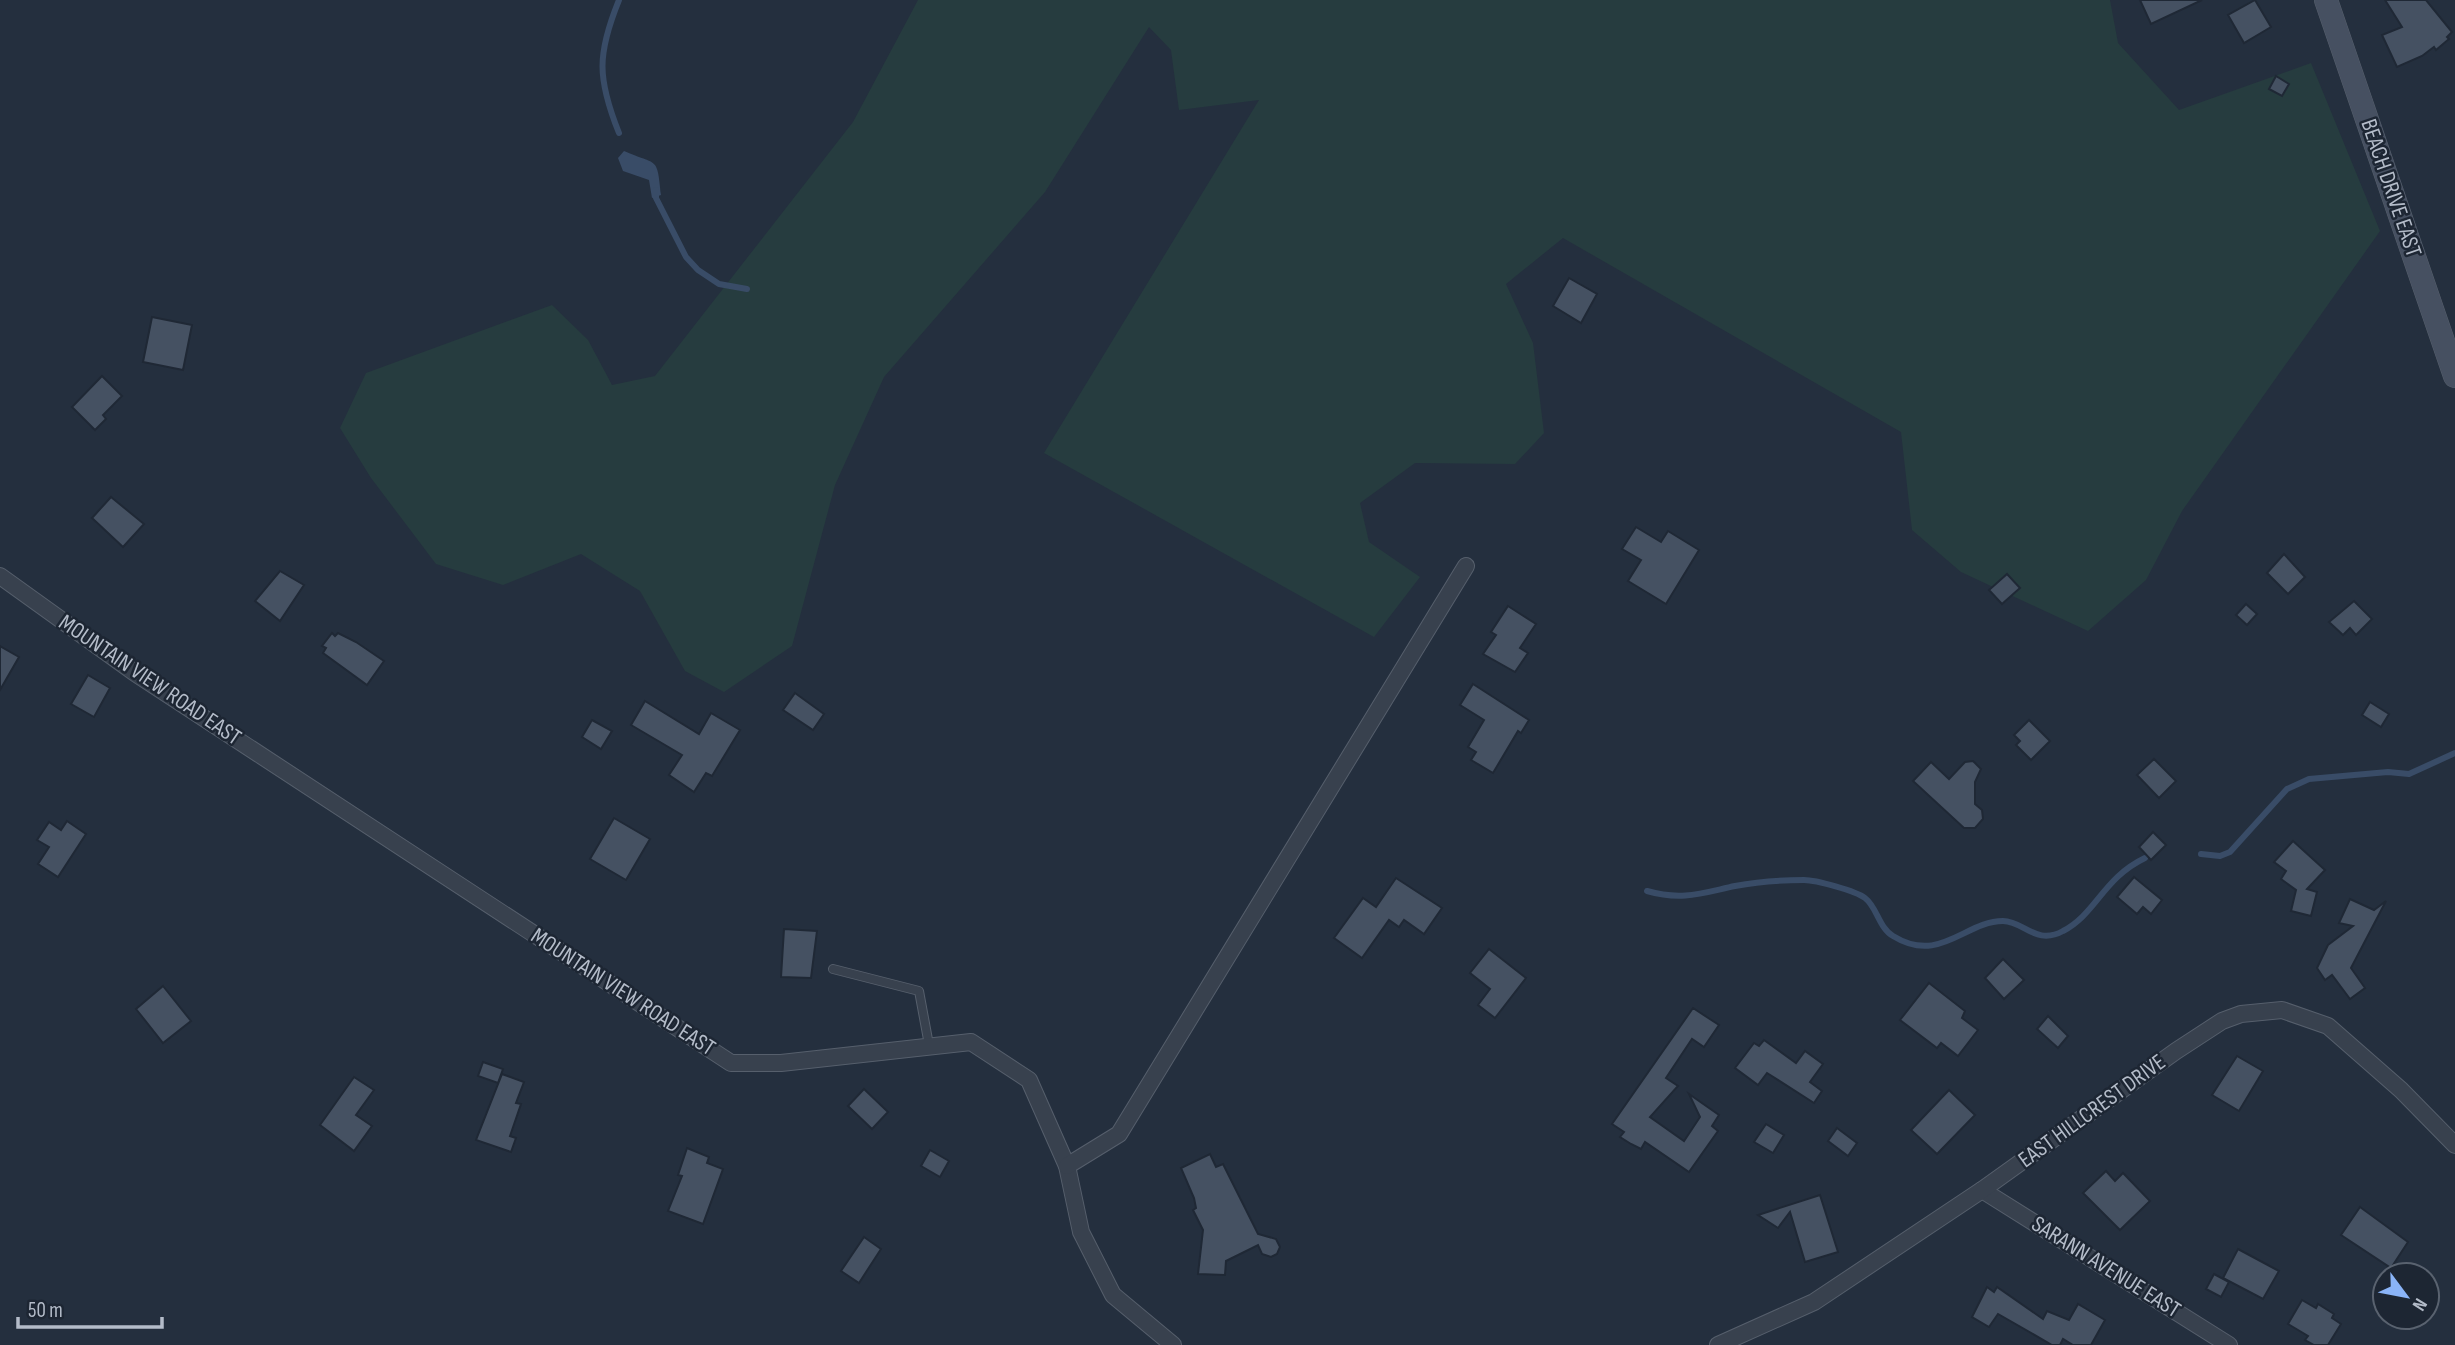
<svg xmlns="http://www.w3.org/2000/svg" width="2455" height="1345" font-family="'Sofia Sans Condensed',sans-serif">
<rect width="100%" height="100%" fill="#242f3e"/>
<!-- green -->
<polygon fill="#263c3f" points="918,0 2110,0 2118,43 2179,110 2311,63 2380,231 2182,511 2146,580 2088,631 1961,572 1912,530 1901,432 1563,238 1506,284 1533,343 1544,433 1515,464 1415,463 1360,503 1369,542 1420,577 1374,637 1044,453 1259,100 1179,110 1171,50 1149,27 1045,192 884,377 835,485 792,646 724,692 685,671 640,591 581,554 503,585 436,564 371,478 340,428 366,373 552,305 588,340 612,385 655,376 853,122"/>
<!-- water -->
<path fill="#394c67" d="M624,151C658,166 657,155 661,195L652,198L649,180L623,171L618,158Z"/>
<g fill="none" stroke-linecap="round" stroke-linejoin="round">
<!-- stream -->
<g stroke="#394c67" stroke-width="6">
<path d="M619,133C597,78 597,54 619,0"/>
<polyline points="656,190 656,198 686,257 698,270 719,284 747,289"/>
<polyline points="2201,854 2220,856 2230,852 2287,789 2309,779 2388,772 2409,774 2455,753"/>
<path d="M1647,891C1682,901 1702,893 1735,886C1756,882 1783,880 1804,880C1816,880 1856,891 1865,898C1877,907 1879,928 1893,936C1940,965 1965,921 2003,921C2024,921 2036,946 2063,931C2096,914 2103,878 2145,858"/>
</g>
</g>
<!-- building -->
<g fill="#455162" stroke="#1f2835" stroke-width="2">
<polygon points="2140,0 2202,0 2151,24"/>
<polygon points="2255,0 2271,27 2244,43 2228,15"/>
<polygon points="2385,0 2426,0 2452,32 2447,37 2449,39 2436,50 2434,47 2422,56 2397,67 2382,35 2402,27"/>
<polygon points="2276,76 2289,84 2282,96 2269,89"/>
<polygon points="1569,278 1597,294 1581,323 1553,306"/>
<polygon points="152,317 192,325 183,370 143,362"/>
<polygon points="102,376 122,396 103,415 106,419 95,430 72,407"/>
<polygon points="111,497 144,524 123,547 92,518"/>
<polygon points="1636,527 1661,542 1668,531 1699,550 1666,604 1628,581 1641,560 1622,549"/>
<polygon points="2284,554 2305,577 2288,594 2267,573"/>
<polygon points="280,571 304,585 280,621 255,601"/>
<polygon points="2007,574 2020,588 2002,604 1989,590"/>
<polygon points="2354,601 2372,619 2356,635 2350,628 2343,635 2329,622"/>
<polygon points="2246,604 2257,614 2247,625 2236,615"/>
<polygon points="1508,606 1536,624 1520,648 1528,653 1515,672 1483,654 1496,635 1491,632"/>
<polygon points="332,633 335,636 338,633 356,642 384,661 367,685 323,653 326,648 322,646"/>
<polygon points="0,646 19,657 0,690"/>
<polygon points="88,675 110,688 94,717 71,704"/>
<polygon points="1473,684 1529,720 1521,733 1518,731 1493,773 1471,760 1476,752 1468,747 1484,720 1460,705"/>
<polygon points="795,693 824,714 813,730 783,710"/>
<polygon points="645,701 699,734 711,713 740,730 712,776 706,773 694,792 669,775 682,755 631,725"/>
<polygon points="2370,702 2389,714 2381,727 2362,715"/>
<polygon points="592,720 612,731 601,749 582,737"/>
<polygon points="2029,720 2050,741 2031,760 2016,745 2020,741 2014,735"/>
<polygon points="2154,759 2176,781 2159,798 2137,775"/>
<polygon points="1973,761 1981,769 1975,782 1975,804 1982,810 1983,819 1975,828 1964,828 1913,781 1931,762 1949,779 1965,762"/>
<polygon points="614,818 650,839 626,880 590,859"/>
<polygon points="67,821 86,834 58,877 38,864 49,847 37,840 49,822 61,830"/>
<polygon points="2153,832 2166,845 2151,860 2139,847"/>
<polygon points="2293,841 2325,870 2307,889 2317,892 2311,916 2291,911 2296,890 2281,879 2286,871 2274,862"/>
<polygon points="2134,877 2162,900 2151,914 2143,907 2137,914 2117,897"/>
<polygon points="1396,878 1442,908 1424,934 1404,920 1399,927 1389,920 1362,958 1334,938 1363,898 1376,907"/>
<polygon points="2350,899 2374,910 2386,901 2351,968 2365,988 2350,999 2332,975 2325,980 2317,968 2328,945 2353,926 2339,923"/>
<polygon points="784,929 817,931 811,978 781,977"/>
<polygon points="1489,949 1526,978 1495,1018 1478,1005 1490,989 1470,973"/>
<polygon points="2003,959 2024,980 2004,999 1985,978"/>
<polygon points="1929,983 1965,1011 1962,1018 1978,1030 1958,1056 1941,1043 1937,1048 1900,1020"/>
<polygon points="163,986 191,1021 163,1043 136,1009"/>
<polygon points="1693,1008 1719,1025 1704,1047 1692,1039 1666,1078 1678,1086 1650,1117 1684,1141 1700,1117 1689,1094 1719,1115 1712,1126 1718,1131 1689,1172 1645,1142 1641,1149 1631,1144 1620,1137 1624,1132 1612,1124"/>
<polygon points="2048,1016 2068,1036 2058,1048 2037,1029"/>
<polygon points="1764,1040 1796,1063 1805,1051 1823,1064 1810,1082 1822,1091 1814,1103 1767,1073 1758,1085 1735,1068 1754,1043 1759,1046"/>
<polygon points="2237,1056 2263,1071 2239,1111 2212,1095"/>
<polygon points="483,1062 503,1069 498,1083 478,1076"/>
<polygon points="502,1074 524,1082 516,1103 521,1104 510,1136 516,1138 511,1152 476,1140"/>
<polygon points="354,1077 374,1090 356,1115 372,1126 354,1151 320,1125"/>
<polygon points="864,1089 888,1112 872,1129 848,1106"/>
<polygon points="1949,1090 1975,1115 1937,1154 1911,1130"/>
<polygon points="1766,1124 1784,1135 1773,1153 1754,1142"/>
<polygon points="1837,1128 1857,1143 1848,1156 1828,1141"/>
<polygon points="687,1148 709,1157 707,1163 723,1169 703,1224 668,1211 682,1176 678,1175"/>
<polygon points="930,1150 949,1161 940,1177 921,1166"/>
<polygon points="1210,1154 1216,1167 1223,1164 1258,1234 1276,1239 1280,1247 1277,1254 1271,1257 1262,1254 1258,1245 1226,1261 1225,1275 1198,1274 1203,1230 1193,1210 1196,1208 1194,1198 1181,1168"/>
<polygon points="2106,1171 2115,1181 2123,1173 2150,1201 2120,1230 2083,1193"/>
<polygon points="1820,1195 1838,1252 1805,1262 1790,1212 1778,1228 1758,1215"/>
<polygon points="2360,1207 2408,1242 2391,1268 2341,1235"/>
<polygon points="864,1237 881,1249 859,1283 841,1271"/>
<polygon points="2238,1249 2279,1271 2263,1299 2223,1278"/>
<polygon points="2214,1274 2229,1282 2221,1297 2206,1289"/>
<polygon points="1987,1287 1994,1292 1997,1287 2043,1319 2047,1311 2069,1320 2078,1304 2105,1320 2091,1345 2073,1345 2063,1339 2060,1345 2052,1345 1998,1314 1989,1327 1972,1317"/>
<polygon points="2302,1300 2316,1308 2318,1304 2334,1314 2332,1318 2341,1324 2328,1345 2314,1345 2305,1340 2308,1336 2288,1324"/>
</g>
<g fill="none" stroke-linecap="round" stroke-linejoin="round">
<!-- service casing -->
<g stroke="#565f6c" stroke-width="10">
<polyline id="service" points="833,969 919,991 929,1045"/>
</g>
<!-- minor casing -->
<g stroke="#565f6c" stroke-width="18">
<g id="minor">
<polyline points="0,576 135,673 731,1063 781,1063 971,1042 1029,1080 1067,1166 1081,1232 1113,1295 1173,1345"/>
<polyline points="1067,1166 1119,1134 1466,566"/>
<polyline points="1982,1190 2229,1345"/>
<polyline points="1718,1345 1814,1302 1982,1190 2176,1051 2222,1021 2241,1014 2282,1010 2328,1026 2401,1090 2455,1145"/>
</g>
</g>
<!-- secondary casing -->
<g stroke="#565f6c" stroke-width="24">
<polyline id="secondary" points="2326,0 2455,376"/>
</g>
<!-- service -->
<use href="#service" stroke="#38414e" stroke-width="8"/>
<!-- minor -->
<use href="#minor" stroke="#38414e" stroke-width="16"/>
<!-- secondary -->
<use href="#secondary" stroke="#465061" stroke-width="23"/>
</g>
<g text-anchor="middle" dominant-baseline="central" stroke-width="5" stroke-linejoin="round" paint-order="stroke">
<!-- street labels -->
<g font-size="23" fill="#b4bcc9" stroke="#1d2633">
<text transform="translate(2391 188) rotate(71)">BEACH DRIVE EAST</text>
<text transform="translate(150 680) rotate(34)">MOUNTAIN VIEW ROAD EAST</text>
<text transform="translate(623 992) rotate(33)">MOUNTAIN VIEW ROAD EAST</text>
<text transform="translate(2092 1111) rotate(-36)">EAST HILLCREST DRIVE</text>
<text transform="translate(2106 1267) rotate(32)">SARANN AVENUE EAST</text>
</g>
</g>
<!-- north arrow -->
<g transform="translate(2406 1296) rotate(122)"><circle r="33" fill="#1d2633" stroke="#59626f" stroke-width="2"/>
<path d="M0-5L12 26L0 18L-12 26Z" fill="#8ab4f8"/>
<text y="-10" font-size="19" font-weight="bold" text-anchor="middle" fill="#b4bcc9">N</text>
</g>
<!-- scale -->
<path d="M18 1317v10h144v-10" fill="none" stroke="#b4bcc9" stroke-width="3.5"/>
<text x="28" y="1317" font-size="21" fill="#b4bcc9" stroke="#1d2633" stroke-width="5" paint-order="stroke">50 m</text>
</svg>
